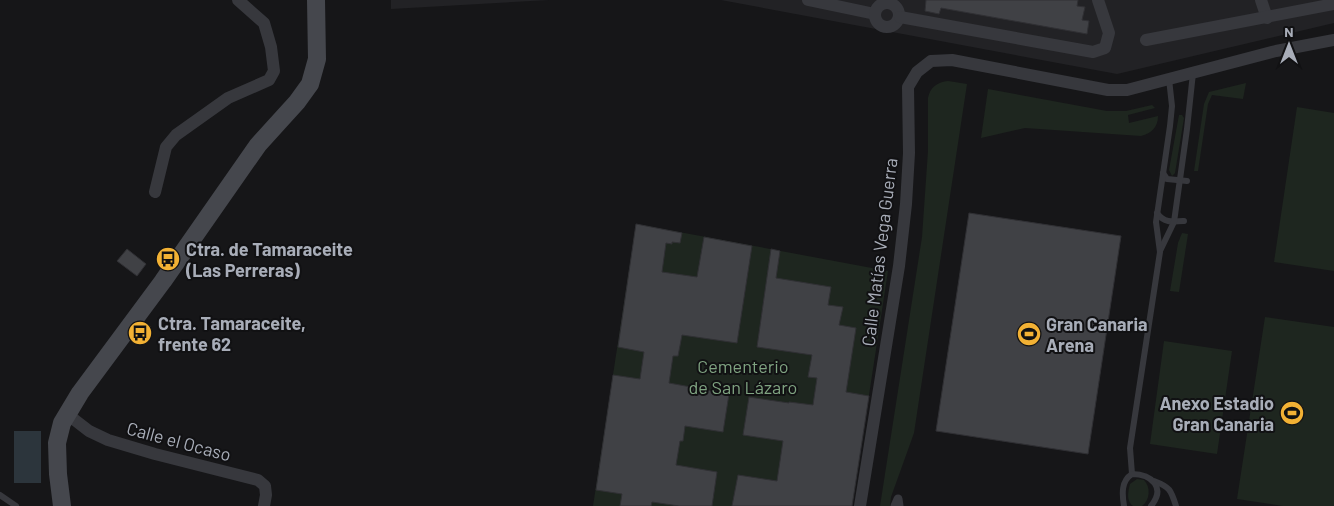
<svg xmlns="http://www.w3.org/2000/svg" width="1334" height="506" font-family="Barlow,sans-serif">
<rect width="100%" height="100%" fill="#161618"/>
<!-- built -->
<g fill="#222225">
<polygon points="391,0 549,0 391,9"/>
<polygon points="721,0 1334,0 1334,23 1117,74"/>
</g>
<!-- green -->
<g fill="#1e261f">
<path d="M948,81L967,84L914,433L891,497L890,506H880L922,237L928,151V98C930,87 938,82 948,81Z"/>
<polygon points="1246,83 1243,99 1212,95 1208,104 1198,171 1194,171 1204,104 1209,92"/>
<path d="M988,89L1107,111H1126L1152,105L1155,108L1128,115L1129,123L1158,116C1158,127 1152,133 1141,136L1025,128L981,138Z"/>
<polygon points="1297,107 1334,113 1334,271 1274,262"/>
<polygon points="1179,115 1182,115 1184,118 1175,173 1172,176 1169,170"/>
<polygon points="636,224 888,271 852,506 593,506"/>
<polygon points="1182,233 1188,234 1179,292 1170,291 1178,243"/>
<polygon points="1265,317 1334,327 1334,506 1283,506 1237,499"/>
<polygon points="1164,341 1232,351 1217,454 1150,444"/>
<path d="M1137,479L1144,480C1151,487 1150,500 1142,506H1133C1126,501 1128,492 1130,484Z"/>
</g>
<!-- water -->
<rect fill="#2c353c" x="14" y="431" width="27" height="52"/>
<!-- building -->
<g fill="#404145" stroke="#303034">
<polygon points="926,0 1078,0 1077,6 1085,7 1082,20 1089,21 1087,34 941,8 939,14 925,11"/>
<polygon points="969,213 1121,236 1088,454 936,431"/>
<polygon points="636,224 682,233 680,243 672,242 672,244 666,243 662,272 697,277 704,237 752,246 737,343 682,335 678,356 673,356 669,383 729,394 723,432 685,426 683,441 680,441 676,465 717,472 712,506 679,506 652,502 651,506 620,506 622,494 596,490 613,375 640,379 644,352 618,347"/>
<polygon points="127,249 146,264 137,276 117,261"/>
<polygon points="771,249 780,251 776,278 831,287 828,305 843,307 839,325 856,328 846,392 869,396 852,506 732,506 738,475 777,481 783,441 743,435 749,397 789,403 789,402 813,405 817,378 808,377 812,355 757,347"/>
</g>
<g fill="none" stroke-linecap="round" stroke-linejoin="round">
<!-- service -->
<g stroke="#37383d" stroke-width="6">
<polyline points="1163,173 1167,179 1187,181"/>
<path d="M1157,213C1164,223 1172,222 1184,221"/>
<polyline points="1160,251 1174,222 1187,129 1193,73"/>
<polyline points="1132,474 1130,448 1160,252 1156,222 1170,126 1172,106 1169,79"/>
<path d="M1154,481C1170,487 1171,490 1176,506"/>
<polyline points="0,495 16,506"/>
<path d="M1124,506C1122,494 1121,481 1132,474C1152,474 1166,488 1151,506"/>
</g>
<!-- pedestrian -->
<polyline stroke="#37383d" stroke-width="9" points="895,506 898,499 899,506"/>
<!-- minor -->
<g stroke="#37383d" stroke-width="12">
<polyline points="808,0 875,14"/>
<polyline points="1261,0 1267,18"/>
<circle cx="887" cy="15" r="12"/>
<polyline points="900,17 1093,52 1105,48 1109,33 1098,0"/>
<polyline points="1146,40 1334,4"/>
<polyline points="155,192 166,147 176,135 228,98 269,80 274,71 271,47 264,23 238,0"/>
<polyline points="67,414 89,431 108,440 155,454 258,480 265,486 266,495 264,506"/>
<polyline points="860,506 899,266 906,204 909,153 908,87 917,72 931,61 952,60 1108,90 1127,90 1276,51 1334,40"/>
</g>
<!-- secondary -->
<polyline stroke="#45474d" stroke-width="18" points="62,506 58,474 57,443 62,423 80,393 163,281 258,145 297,102 310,84 317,59 316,0"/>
</g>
<!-- icons -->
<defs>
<g id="bus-disc" transform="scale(1.25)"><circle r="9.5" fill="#f2b134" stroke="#111113"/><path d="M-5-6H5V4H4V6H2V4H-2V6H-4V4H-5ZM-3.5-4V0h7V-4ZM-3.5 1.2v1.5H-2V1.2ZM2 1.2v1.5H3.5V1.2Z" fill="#111"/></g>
<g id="stadium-disc" transform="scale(1.25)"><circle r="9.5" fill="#f2b134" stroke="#111113"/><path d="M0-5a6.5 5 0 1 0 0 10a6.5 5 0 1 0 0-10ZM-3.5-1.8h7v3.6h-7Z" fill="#111"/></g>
</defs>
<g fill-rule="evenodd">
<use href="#bus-disc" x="168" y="259"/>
<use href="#bus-disc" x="140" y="333"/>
<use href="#stadium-disc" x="1029" y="334"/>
<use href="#stadium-disc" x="1292" y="413"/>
</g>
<g text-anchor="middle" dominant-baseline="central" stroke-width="4" stroke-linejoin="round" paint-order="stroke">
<!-- poi labels -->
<g font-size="18" font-weight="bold" fill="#a8adb8" stroke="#111113" text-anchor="start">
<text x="186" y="249">Ctra. de Tamaraceite<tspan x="186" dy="21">(Las Perreras)</tspan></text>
<text x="158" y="323">Ctra. Tamaraceite,<tspan x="158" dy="21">frente 62</tspan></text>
<text x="1046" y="324">Gran Canaria<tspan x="1046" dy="21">Arena</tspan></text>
<text x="1274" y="403" text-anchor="end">Anexo Estadio<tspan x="1274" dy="21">Gran Canaria</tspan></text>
</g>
<!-- street labels -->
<g font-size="18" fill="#a8adb8" stroke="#111113">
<text transform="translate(879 252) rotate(-83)">Calle Matías Vega Guerra</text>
<text transform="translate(179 441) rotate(15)">Calle el Ocaso</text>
</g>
<!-- park labels -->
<g font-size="18" fill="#7fa381" stroke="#111113">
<text x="743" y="366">Cementerio<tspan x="743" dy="21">de San Lázaro</tspan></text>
</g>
</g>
<!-- north arrow -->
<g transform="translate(1289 45)" stroke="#111113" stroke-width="4" paint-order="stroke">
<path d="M0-4L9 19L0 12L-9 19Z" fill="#a8adb8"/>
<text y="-8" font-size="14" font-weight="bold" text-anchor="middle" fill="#a8adb8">N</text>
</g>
</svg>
